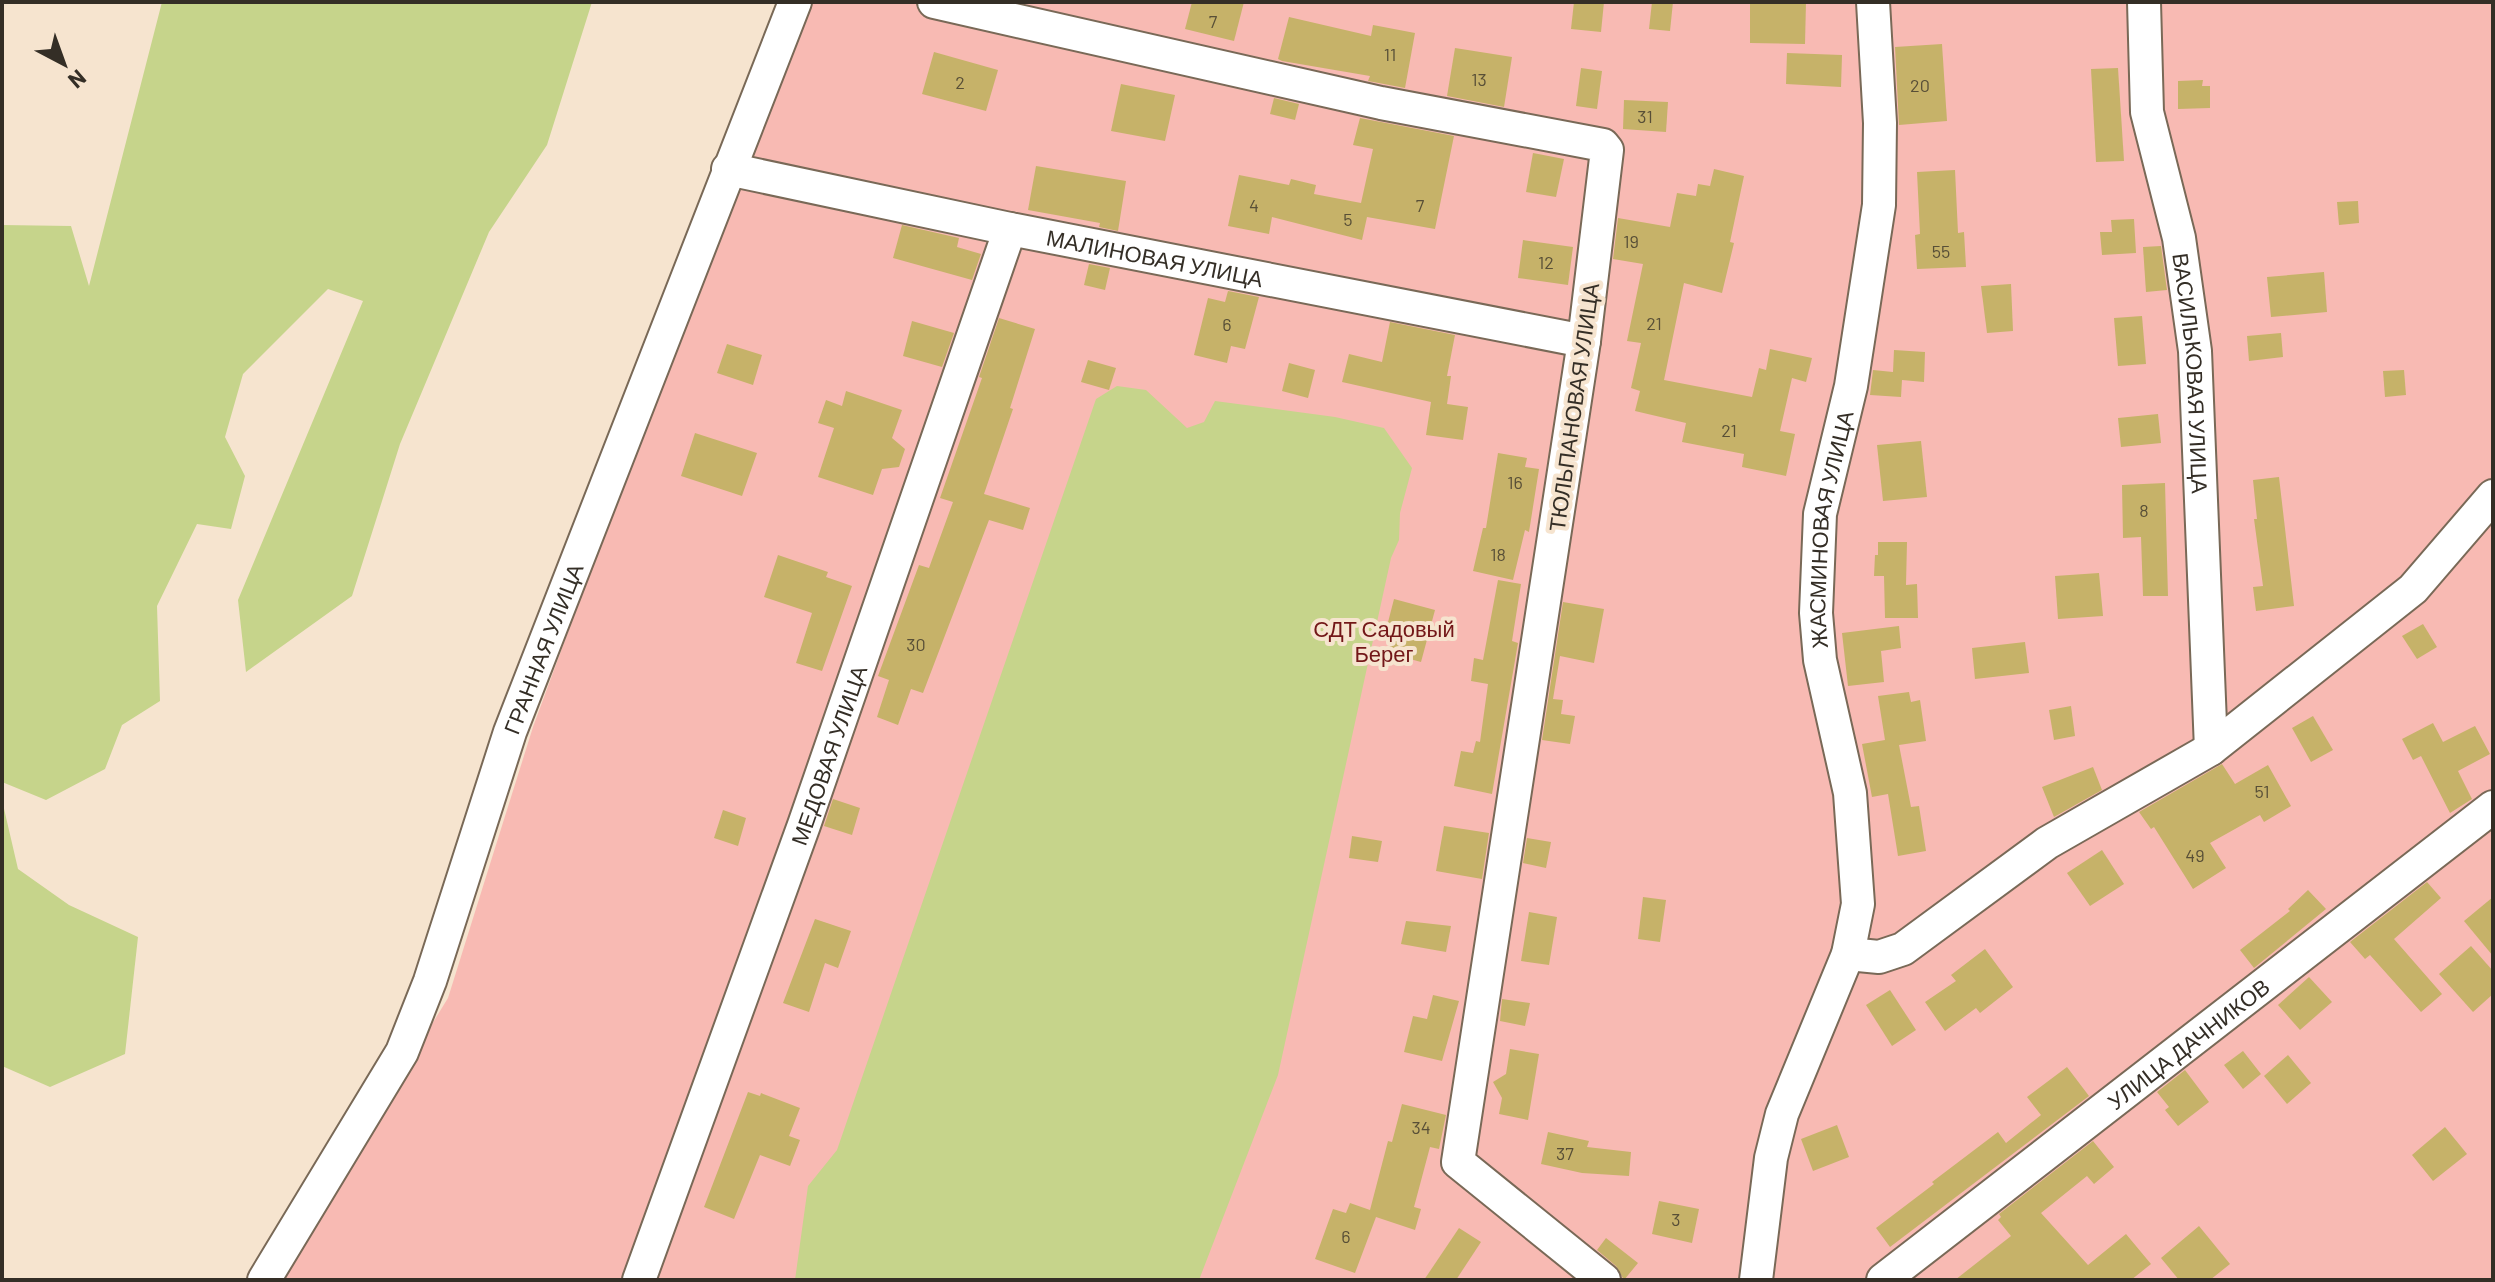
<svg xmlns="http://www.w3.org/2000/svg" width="2495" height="1282" font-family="Barlow,sans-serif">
<rect width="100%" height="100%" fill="#f6e4cf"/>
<!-- green -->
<polygon fill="#f8bab3" points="807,2 2493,2 2493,1280 275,1280 448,998 533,727 731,189"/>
<!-- water -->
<g fill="#c6d48b">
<polygon points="162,2 592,2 547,145 489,232 400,444 352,596 246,672 238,600 363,301 328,289 243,374 225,437 245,476 231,529 197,524 157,606 160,701 122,725 105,769 46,800 2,782 2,225 71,226 89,286"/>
<polygon points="1117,386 1146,390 1187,428 1204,422 1215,401 1335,417 1384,428 1412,468 1400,513 1399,540 1391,558 1278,1075 1199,1280 795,1280 808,1186 837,1150 1096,399"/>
<polygon points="2,800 18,869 69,905 138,937 125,1054 50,1087 2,1066"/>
</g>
<!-- building -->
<g fill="#c6b269">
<polygon points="1192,2 1244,2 1234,41 1185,29"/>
<polygon points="1574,2 1604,2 1601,32 1571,29"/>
<polygon points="1652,2 1673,2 1670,31 1649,29"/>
<polygon points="1750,2 1806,2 1805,44 1750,43"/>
<polygon points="1289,17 1371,36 1373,25 1415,33 1405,88 1368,81 1370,76 1282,61 1278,59"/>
<polygon points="1942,44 1947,121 1899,125 1895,47"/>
<polygon points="1455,48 1512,57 1504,107 1447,96"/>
<polygon points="934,52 998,70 986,111 922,94"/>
<polygon points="1787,53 1842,55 1841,87 1786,84"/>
<polygon points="1581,68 1602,71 1597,109 1576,106"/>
<polygon points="2118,68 2124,161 2096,162 2091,69"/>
<polygon points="2203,80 2202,86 2210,86 2210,108 2178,109 2178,81"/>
<polygon points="1121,84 1175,95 1165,141 1111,131"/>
<polygon points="1274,98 1299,104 1295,120 1270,114"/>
<polygon points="1624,100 1668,102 1666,132 1623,129"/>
<polygon points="1360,118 1454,136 1435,229 1367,217 1362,240 1272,217 1269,234 1228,226 1239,175 1289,185 1291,179 1316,185 1314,194 1361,203 1373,149 1353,145"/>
<polygon points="1533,153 1564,159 1556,197 1526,192"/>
<polygon points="1036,166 1126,181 1118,231 1099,227 1100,223 1028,210"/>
<polygon points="1714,169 1744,176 1730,242 1734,243 1722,293 1684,283 1664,380 1752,397 1759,368 1766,370 1770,349 1812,358 1806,382 1792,378 1780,431 1795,434 1786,476 1742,467 1744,454 1682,442 1686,423 1635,411 1640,391 1631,388 1641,343 1627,341 1643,264 1613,259 1618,218 1670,227 1677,193 1696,196 1698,184 1710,186"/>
<polygon points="1955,170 1958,233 1964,232 1966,267 1917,269 1915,235 1920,234 1917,172"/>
<polygon points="2358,201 2359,223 2339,225 2337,202"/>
<polygon points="2134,219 2136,253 2102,255 2100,232 2112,232 2111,220"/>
<polygon points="902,225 959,238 957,247 981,254 972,280 893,258"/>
<polygon points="1523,240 1573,247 1568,285 1518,278"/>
<polygon points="2161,246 2167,290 2146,292 2143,247"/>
<polygon points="1089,264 1110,268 1105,290 1084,285"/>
<polygon points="2324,272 2327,312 2271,317 2267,277"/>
<polygon points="2011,284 2013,331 1987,333 1981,286"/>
<polygon points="1228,291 1259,297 1245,349 1231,346 1227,363 1194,355 1208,298 1225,302"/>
<polygon points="2142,316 2146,364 2118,366 2114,318"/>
<polygon points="999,318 1035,329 1010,408 1013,409 984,494 1030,508 1023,530 989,520 923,693 911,689 898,725 877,717 889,680 878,676 919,565 929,568 953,502 940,498 982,378 979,377"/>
<polygon points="912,321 954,333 942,367 903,356"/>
<polygon points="1390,322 1455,335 1447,376 1451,376 1447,404 1468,407 1463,440 1426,435 1431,402 1342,382 1349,354 1382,362"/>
<polygon points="2281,333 2283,357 2249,361 2247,336"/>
<polygon points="727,344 762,355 753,385 717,373"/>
<polygon points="1894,350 1925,352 1924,382 1902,380 1901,397 1870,395 1873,370 1893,372"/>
<polygon points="1088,360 1116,368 1109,390 1081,382"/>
<polygon points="1289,363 1315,370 1308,398 1282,391"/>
<polygon points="2404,370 2406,395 2385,397 2383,371"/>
<polygon points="846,391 902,410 892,438 905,449 899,467 882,469 873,495 818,477 834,428 818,423 826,400 842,406"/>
<polygon points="2158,414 2161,443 2121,447 2118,418"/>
<polygon points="695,433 757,453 742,496 681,476"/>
<polygon points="1921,441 1927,497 1883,501 1877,445"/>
<polygon points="1498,453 1527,458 1525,467 1539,469 1529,532 1525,530 1513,580 1473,571 1483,528 1486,528"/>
<polygon points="2279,477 2294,606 2256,611 2253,587 2263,586 2254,519 2257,519 2253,480"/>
<polygon points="2165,483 2168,596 2143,596 2141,537 2123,538 2122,485"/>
<polygon points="1878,542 1907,542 1906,585 1917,584 1918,618 1885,618 1884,576 1874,576 1875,555 1878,555"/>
<polygon points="778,555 828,572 826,577 852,586 822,671 796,663 812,613 764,597"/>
<polygon points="2099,573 2103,616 2058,619 2055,576"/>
<polygon points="1498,580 1521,584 1512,641 1518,643 1492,794 1454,786 1461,751 1473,753 1476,741 1480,742 1488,684 1471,681 1474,658 1483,660"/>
<polygon points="1394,599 1435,610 1421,662 1388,653 1394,632 1386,630"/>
<polygon points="1563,602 1604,609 1594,663 1560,656 1553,699 1563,700 1561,714 1575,716 1570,744 1542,740"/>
<polygon points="2423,624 2437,647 2417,659 2402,636"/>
<polygon points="1899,626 1901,648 1881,651 1884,682 1848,686 1842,633"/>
<polygon points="2025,642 2029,673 1975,679 1972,648"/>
<polygon points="1909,692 1911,702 1920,700 1926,741 1899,745 1911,807 1919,806 1926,851 1898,856 1888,794 1872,797 1862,744 1885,740 1878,696"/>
<polygon points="2071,706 2075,736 2054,740 2049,710"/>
<polygon points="2313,716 2333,750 2311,762 2292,728"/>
<polygon points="2433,723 2443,742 2475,726 2490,754 2458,771 2472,799 2450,813 2421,756 2413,760 2402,739"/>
<polygon points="2222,764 2235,784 2268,765 2291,806 2264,822 2260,815 2210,843 2226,868 2193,889 2154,827 2151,829 2139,812"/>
<polygon points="2093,767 2102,790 2054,817 2042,787"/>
<polygon points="833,799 860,808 852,835 824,826"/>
<polygon points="723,810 746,818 738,846 714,838"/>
<polygon points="1444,826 1489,833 1482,879 1436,871"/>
<polygon points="1352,836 1382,841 1378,862 1349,858"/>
<polygon points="1527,838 1551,842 1546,868 1523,863"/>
<polygon points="2102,850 2124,884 2090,906 2067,873"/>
<polygon points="2427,882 2441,898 2394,939 2442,994 2421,1012 2370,955 2365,959 2350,942"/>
<polygon points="2308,890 2326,909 2254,968 2240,950 2290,911 2288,909"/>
<polygon points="1643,897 1666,900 1660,942 1638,939"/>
<polygon points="2493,897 2493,956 2464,921"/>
<polygon points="1529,912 1557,917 1549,965 1521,961"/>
<polygon points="815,919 851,931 838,968 825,963 809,1012 783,1003"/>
<polygon points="1406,921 1451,926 1446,952 1401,944"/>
<polygon points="2471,946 2493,971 2493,994 2473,1012 2439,974"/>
<polygon points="1985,949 2013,987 1980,1013 1976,1008 1945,1031 1925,1002 1956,981 1951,975"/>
<polygon points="2309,977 2332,1002 2300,1030 2278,1005"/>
<polygon points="1890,990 1916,1030 1892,1046 1866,1005"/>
<polygon points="1433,995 1459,1001 1442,1061 1404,1052 1413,1016 1427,1019"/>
<polygon points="1502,999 1530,1003 1525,1026 1500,1021"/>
<polygon points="1510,1049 1539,1054 1528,1120 1499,1114 1502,1098 1493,1082 1506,1074"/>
<polygon points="2243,1051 2261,1074 2243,1089 2224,1065"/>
<polygon points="2288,1055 2311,1083 2287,1104 2264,1076"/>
<polygon points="2067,1067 2089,1096 1890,1247 1876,1228 1934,1184 1932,1182 1998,1132 2006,1143 2041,1115 2027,1097"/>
<polygon points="2185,1070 2209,1102 2178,1126 2165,1110 2169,1107 2157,1092"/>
<polygon points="748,1092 760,1096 761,1093 800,1108 789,1136 800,1140 790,1166 760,1155 734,1219 704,1207"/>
<polygon points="1402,1104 1446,1115 1439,1149 1430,1147 1414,1207 1421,1209 1415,1230 1376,1217 1355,1273 1315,1259 1333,1209 1346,1213 1350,1203 1370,1210 1388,1141 1392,1142"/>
<polygon points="1837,1125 1849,1157 1813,1171 1801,1139"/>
<polygon points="2445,1127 2467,1154 2433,1181 2412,1155"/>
<polygon points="1548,1132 1589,1141 1587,1147 1631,1152 1629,1176 1582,1173 1541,1164"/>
<polygon points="2093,1141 2114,1167 2094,1184 2087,1176 2041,1213 2088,1265 2126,1234 2151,1264 2131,1280 1955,1280 2011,1236 1998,1220 2001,1217 1999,1214"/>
<polygon points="1659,1201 1699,1209 1692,1243 1652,1234"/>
<polygon points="2199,1226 2230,1264 2210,1280 2179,1280 2161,1258"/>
<polygon points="1459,1228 1481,1242 1456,1280 1424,1280"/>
<polygon points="1606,1238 1638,1263 1624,1280 1616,1266 1597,1250"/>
</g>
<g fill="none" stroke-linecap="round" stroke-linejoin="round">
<!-- street casing -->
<g stroke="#796957" stroke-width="36">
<g id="street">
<polyline points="934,2 1381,103 1603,145 1607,150 1584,341 1458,1162 1604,1280"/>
<path id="s1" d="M2144,2L2147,112L2179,238L2195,351L2211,749"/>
<path id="s2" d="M728,169L1010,229L1584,341"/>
<polyline points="1848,954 1879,957 1903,949 2047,843 2211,749 2413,589 2493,496"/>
<path id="s3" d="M264,1280L402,1052L430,981L510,732L795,2"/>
<path id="s4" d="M639,1280L804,825L1010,229"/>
<path id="s5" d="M1756,1280L1771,1158L1782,1114L1848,954L1858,904L1850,793L1820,660L1816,613L1820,514L1851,386L1879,205L1880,123L1873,2"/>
<path id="s6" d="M1883,1280L2493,807"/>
</g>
</g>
<!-- street -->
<use href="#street" stroke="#fff" stroke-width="32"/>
</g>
<g text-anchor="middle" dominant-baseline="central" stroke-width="8" stroke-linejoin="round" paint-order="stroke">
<!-- number labels -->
<g font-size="18" fill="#584f37">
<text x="1213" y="21">7</text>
<text x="1390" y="54">11</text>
<text x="1479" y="79">13</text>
<text x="960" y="82">2</text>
<text x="1920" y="85">20</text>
<text x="1645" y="116">31</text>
<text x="1254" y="205">4</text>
<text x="1420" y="205">7</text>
<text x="1348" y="219">5</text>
<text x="1631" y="241">19</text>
<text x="1941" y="251">55</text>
<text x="1546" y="262">12</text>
<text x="1654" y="323">21</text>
<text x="1227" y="324">6</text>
<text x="1729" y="430">21</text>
<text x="1515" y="482">16</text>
<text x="2144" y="510">8</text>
<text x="1498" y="554">18</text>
<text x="916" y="644">30</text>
<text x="2262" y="791">51</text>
<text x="2195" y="855">49</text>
<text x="1421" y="1127">34</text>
<text x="1565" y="1153">37</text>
<text x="1676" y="1219">3</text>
<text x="1346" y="1236">6</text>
</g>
<!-- street labels -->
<g font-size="22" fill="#342e26" stroke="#f6e4cf">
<text stroke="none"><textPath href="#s2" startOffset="436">МАЛИНОВАЯ УЛИЦА</textPath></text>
<text stroke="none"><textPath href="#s1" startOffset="376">ВАСИЛЬКОВАЯ УЛИЦА</textPath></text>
<text transform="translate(1573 407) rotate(-82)">ТЮЛЬПАНОВАЯ УЛИЦА</text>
<text stroke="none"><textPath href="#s5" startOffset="772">ЖАСМИНОВАЯ УЛИЦА</textPath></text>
<text stroke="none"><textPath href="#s3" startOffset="694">ГРАННАЯ УЛИЦА</textPath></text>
<text stroke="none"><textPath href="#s4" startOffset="558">МЕДОВАЯ УЛИЦА</textPath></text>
<text stroke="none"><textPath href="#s6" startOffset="386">УЛИЦА ДАЧНИКОВ</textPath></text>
</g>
<!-- park labels -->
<g font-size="22" fill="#731718" stroke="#f6e4cf">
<text x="1384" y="628">СДТ Садовый<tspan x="1384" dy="25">Берег</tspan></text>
</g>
</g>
<!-- border -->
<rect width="2495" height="1282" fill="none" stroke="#342e26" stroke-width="8"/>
<!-- north arrow -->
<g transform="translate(64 64) rotate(139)" stroke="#f6e4cf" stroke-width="6" paint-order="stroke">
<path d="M0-6L14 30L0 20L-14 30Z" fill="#342e26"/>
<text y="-12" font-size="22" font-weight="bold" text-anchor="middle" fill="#342e26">N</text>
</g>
</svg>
